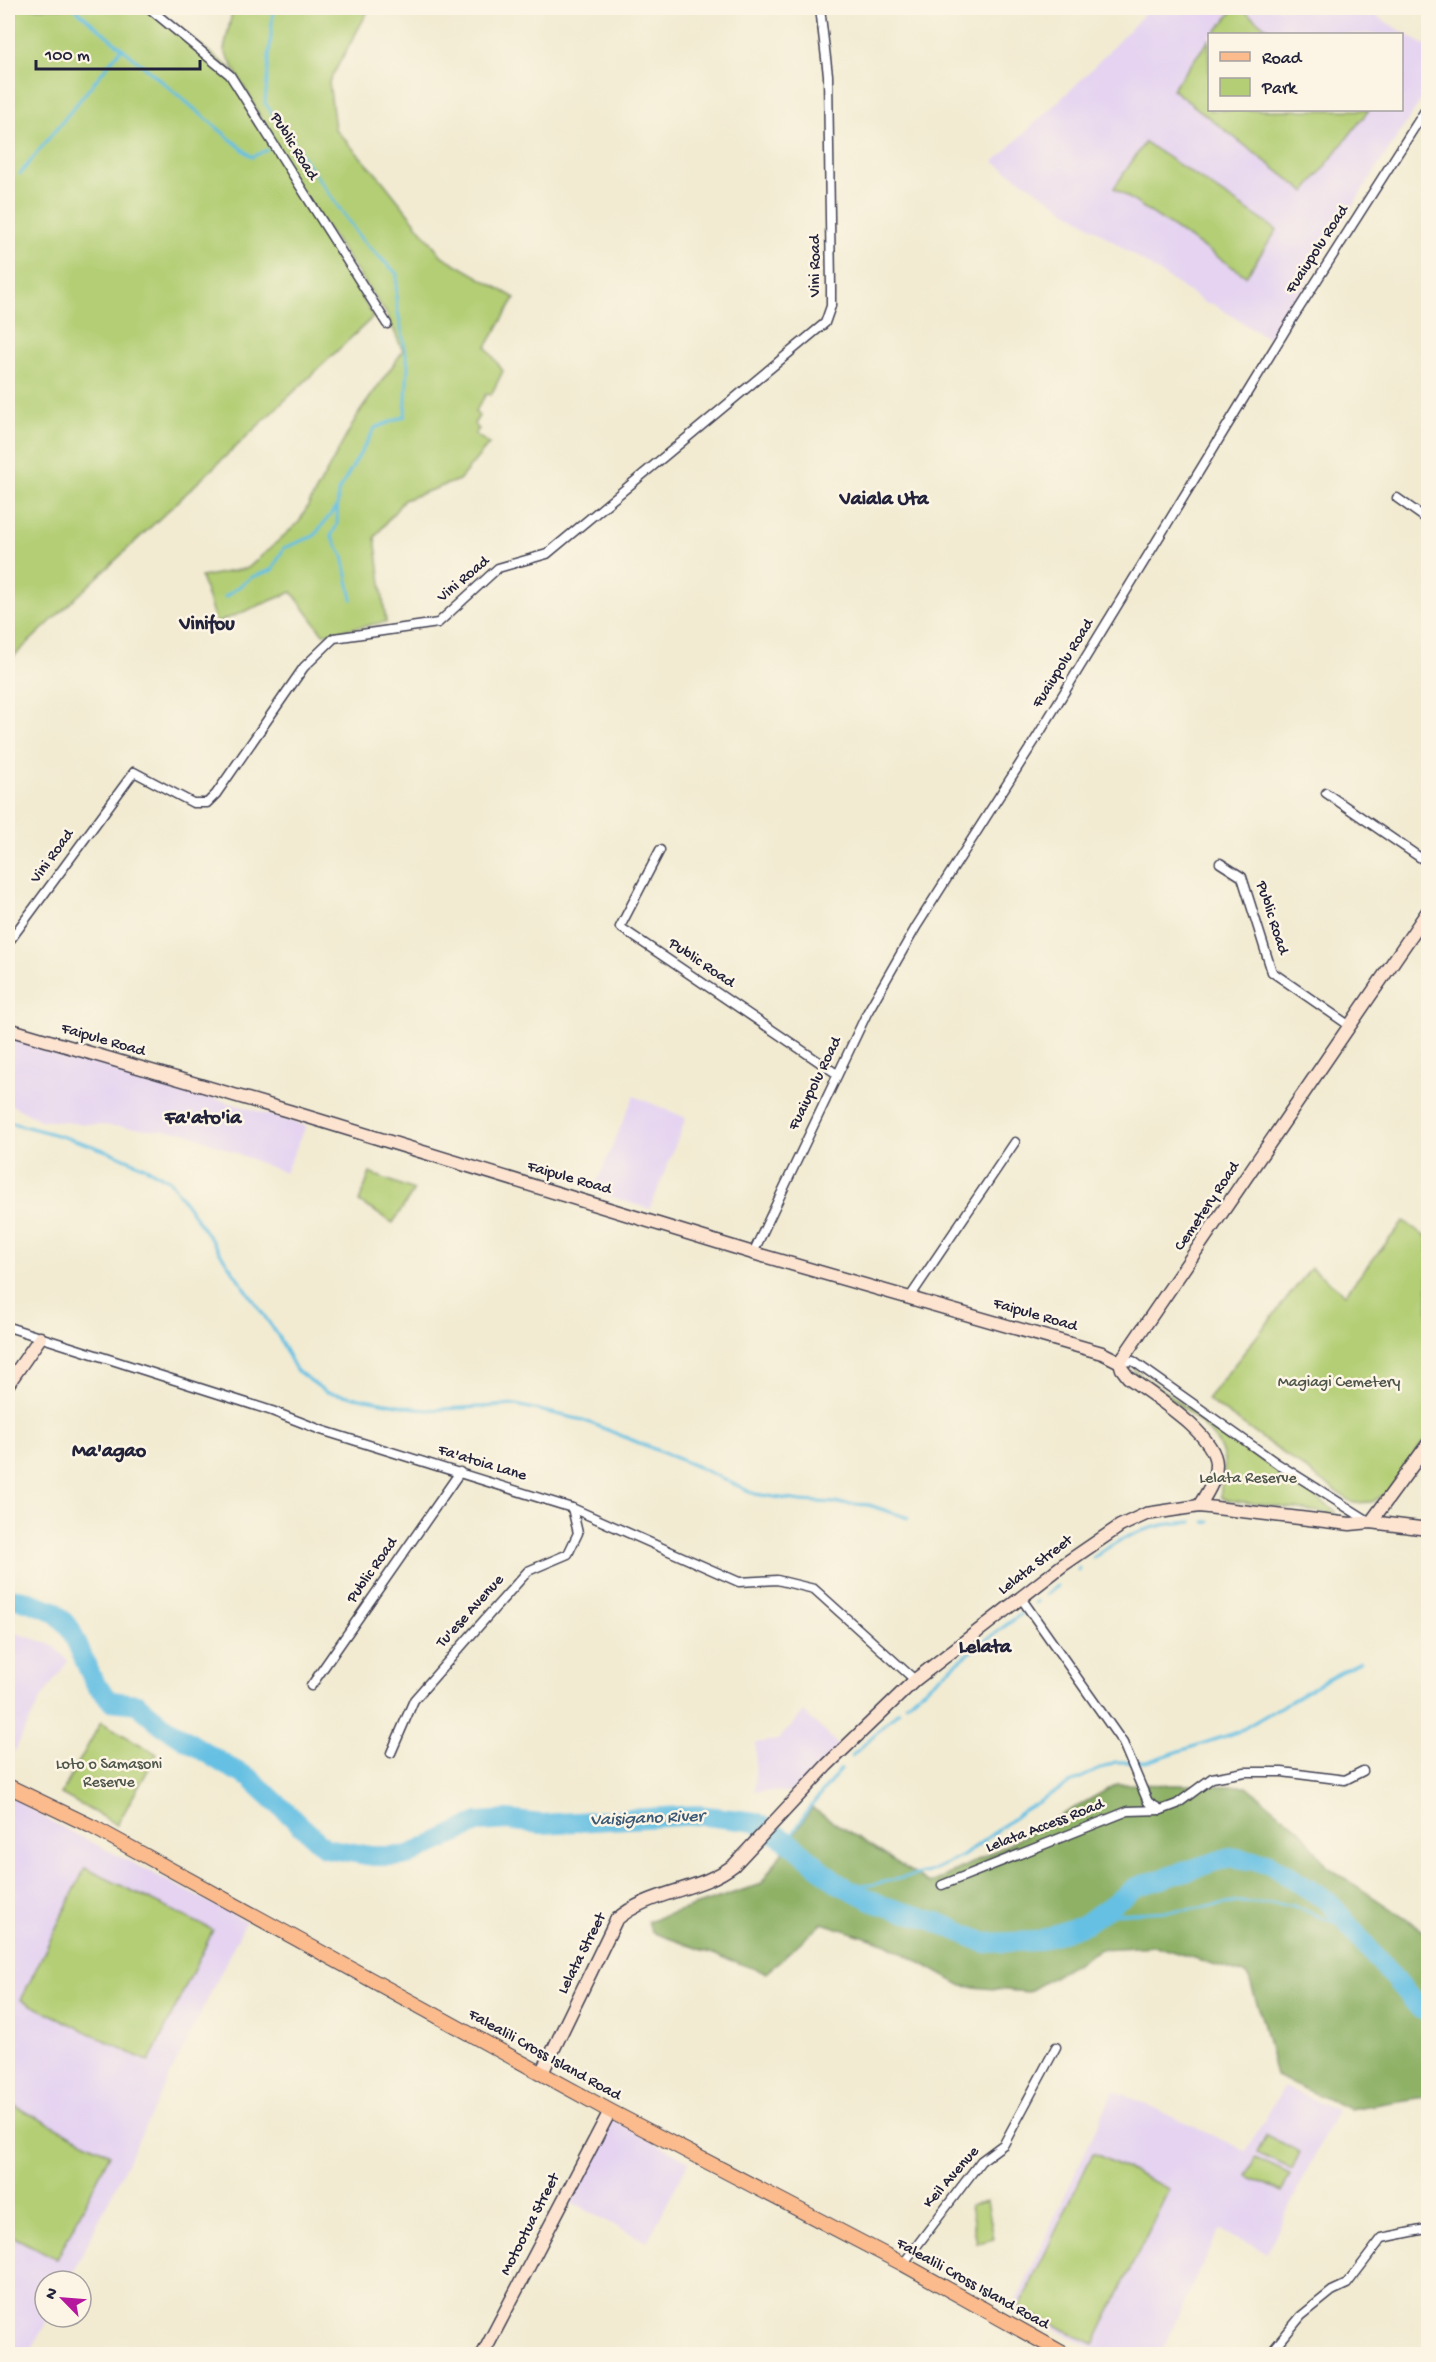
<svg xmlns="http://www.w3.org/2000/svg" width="1436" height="2362" font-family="'Gochi Hand',sans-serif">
<rect width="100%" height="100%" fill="#fcf5e5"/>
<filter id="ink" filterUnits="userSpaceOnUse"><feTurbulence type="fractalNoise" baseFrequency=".0167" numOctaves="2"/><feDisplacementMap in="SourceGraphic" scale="12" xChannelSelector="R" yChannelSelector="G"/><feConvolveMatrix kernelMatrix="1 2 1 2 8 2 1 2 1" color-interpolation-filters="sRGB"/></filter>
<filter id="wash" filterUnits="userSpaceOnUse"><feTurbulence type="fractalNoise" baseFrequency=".008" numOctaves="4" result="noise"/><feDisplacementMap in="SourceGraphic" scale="24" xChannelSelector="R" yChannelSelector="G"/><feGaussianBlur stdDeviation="1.35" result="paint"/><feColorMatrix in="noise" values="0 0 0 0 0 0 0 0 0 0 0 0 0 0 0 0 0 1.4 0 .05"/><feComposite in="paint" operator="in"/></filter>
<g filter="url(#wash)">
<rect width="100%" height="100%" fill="#f2ebd2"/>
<!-- built -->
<g fill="#e5d3f1" fill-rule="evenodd">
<path d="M1150,8H1363L1428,47V89L1346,216L1272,341L1211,303L1207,304L994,162L1085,76ZM1210,34H1402V110H1210Z"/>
<polygon points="8,1036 306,1126 285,1173 185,1132 40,1120 8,1103"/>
<polygon points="634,1096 686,1118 650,1209 593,1191"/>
<polygon points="16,1633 53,1645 68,1661 40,1700 11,1758 8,1756 8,1648"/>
<polygon points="804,1712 840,1747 795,1792 755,1791 756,1743 778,1740"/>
<polygon points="8,1794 48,1820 246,1921 69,2281 45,2281 45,2317 49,2317 29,2354 8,2354"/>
<polygon points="1284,2087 1337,2110 1267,2252 1219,2230 1160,2354 1104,2354 1013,2308 1114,2090 1246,2151"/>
<polygon points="612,2119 689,2161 647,2242 569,2201"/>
</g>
<!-- green -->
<g fill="#b3ce74" stroke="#6a7858" stroke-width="1.5">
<polygon points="8,8 153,8 232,70 270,134 224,50 233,8 365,8 367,13 329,82 335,129 381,179 442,256 515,298 486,347 503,371 491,395 486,394 475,412 479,416 474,424 479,429 475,434 489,444 459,480 404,500 375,537 386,622 323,634 292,592 216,623 201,577 248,568 299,522 359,413 403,351 386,313 308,201 373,317 13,657 8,652"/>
<polygon points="1235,8 1240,8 1275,34 1214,34"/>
<polygon points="1209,40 1210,110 1369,110 1305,192 1172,89"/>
<polygon points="1145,142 1277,230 1246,276 1114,188"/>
<polygon points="370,1173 414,1190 393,1223 359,1202"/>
<polygon points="1404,1221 1426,1237 1428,1234 1428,1435 1387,1493 1372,1502 1353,1503 1207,1399 1311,1268 1345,1294"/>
<path d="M1134,1370L1335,1511L1334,1514L1227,1500L1221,1497C1219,1484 1227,1473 1224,1460C1219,1426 1164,1396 1138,1377L1133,1372Z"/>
<polygon points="101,1722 157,1754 117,1825 61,1794"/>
<polygon points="85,1868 213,1930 149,2062 21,2000"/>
<polygon points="8,2103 110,2154 57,2259 8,2234"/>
<polygon points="1266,2135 1300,2152 1292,2169 1257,2153"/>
<polygon points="1093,2153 1169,2189 1094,2344 1019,2308"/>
<polygon points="1255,2158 1290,2174 1282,2192 1247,2176"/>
<polygon points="987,2201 994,2239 977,2243 970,2205"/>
</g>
<!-- forest -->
<polygon fill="#8eb166" stroke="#586a50" stroke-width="1.5" points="1117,1784 1247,1786 1300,1830 1327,1866 1428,1934 1428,2099 1424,2097 1349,2109 1276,2076 1263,2022 1248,1975 1155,1946 1100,1949 1028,1992 962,1986 887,1944 822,1923 766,1973 651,1932 648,1921 761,1884 812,1808 930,1884 1023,1837"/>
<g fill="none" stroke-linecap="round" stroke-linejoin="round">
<!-- stream -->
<g stroke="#65c0e3" stroke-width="3">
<polyline points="74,8 252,157 267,150"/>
<polyline points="276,8 273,12 265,103 361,239 397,274 396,301 408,365 405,416 375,428 338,492 337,525 331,536 343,556 352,599"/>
<polyline points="20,174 122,48"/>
<polyline points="225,597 252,577 272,570 284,548 314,536 337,506"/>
<path d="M8,1122C63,1136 121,1151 170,1181L277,1334L296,1370L326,1392L426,1410L516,1405L583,1420L698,1467L755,1494L801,1501L869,1505L908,1518"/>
<polyline points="1205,1522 1209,1521"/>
<path d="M1093,1558C1123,1535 1153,1523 1192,1522"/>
<polyline points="1078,1570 1079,1568"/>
<polyline points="1046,1594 1057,1586"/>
<polyline points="1035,1603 1037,1601"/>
<polyline points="985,1641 1021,1614"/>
<polyline points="906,1704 976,1648"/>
<polyline points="852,1756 899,1711"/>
<polyline points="788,1842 808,1810 841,1769"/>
<polyline points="839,1884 871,1885 929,1872 963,1856 1023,1811 1074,1781 1115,1762 1146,1762 1238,1732 1331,1677 1360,1662"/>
<polyline points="1085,1924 1114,1914 1186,1910 1239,1902 1291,1905 1353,1930"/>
</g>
<!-- river -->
<polyline stroke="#65c0e3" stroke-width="20" points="8,1598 23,1600 54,1611 70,1628 95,1684 111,1701 137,1704 162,1725 227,1766 250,1778 325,1848 372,1856 407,1856 479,1822 507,1820 541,1824 698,1815 756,1822 793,1845 839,1884 881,1905 935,1921 985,1943 1037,1941 1085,1924 1136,1887 1230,1857 1268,1863 1329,1902 1420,2009 1428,2012"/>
</g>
</g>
<g filter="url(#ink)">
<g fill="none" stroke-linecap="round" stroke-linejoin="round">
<!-- street casing -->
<g stroke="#414052" stroke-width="11">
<g id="street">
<polyline points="149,8 230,75 387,324"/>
<polyline points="1397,498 1428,520"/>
<polyline points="1326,793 1428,863"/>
<polyline points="660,850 620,927 837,1074"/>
<polyline points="1220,863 1242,877 1272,972 1350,1026"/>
<polyline points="8,943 134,772 193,803 207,803 216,794 304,667 334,638 438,623 498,568 547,554 825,323 831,306 831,288 828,75 820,8"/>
<polyline points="753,1253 867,1013 916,927 1037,737 1291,321 1428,106"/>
<polyline points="910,1297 1015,1142"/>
<polyline points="8,1327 272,1411 321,1430 572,1508 739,1582 777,1580 814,1589 915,1680"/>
<polyline points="1120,1362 1133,1361 1278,1464 1370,1522"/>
<polyline points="1021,1598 1123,1743 1148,1802 1161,1810 1177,1804 1212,1778 1245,1772 1282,1772 1345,1780 1363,1771"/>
<polyline points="311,1686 460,1472"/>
<polyline points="391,1753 414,1700 486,1618 528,1571 568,1554 578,1533 572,1508"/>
<polyline points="942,1885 1128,1811 1161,1810"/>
<polyline points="903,2264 981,2161 1004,2144 1056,2047"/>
<polyline points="1270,2354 1301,2316 1332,2291 1347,2284 1382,2238 1426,2229"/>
</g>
</g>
<!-- secondary casing -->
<g stroke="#414052" stroke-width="15">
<g id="secondary">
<polyline points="8,1029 292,1112 753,1253 1102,1353 1120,1362"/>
<polyline points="8,1384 40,1338"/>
<path d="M1199,1506C1207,1493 1216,1480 1216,1464C1215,1433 1150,1394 1128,1377L1122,1369L1120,1362L1428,911"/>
<polyline points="1371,1522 1428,1444"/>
<path d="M542,2073L616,1920C650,1890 699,1892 734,1865L827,1765L915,1680L1063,1565L1120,1526L1146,1514L1199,1506L1350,1524L1371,1522L1428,1529"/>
<polyline points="483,2354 610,2111"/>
</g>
</g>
<!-- primary casing -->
<g stroke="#414052" stroke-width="16">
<polyline id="primary" points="8,1786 93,1827 610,2111 903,2264 1064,2354"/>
</g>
<!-- street -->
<use href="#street" stroke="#fff" stroke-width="8"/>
<!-- secondary -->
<use href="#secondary" stroke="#fde4d1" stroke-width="12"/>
<!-- primary -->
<use href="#primary" stroke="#fbbb8d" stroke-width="14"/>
</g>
</g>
<g text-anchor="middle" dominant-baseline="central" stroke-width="5" stroke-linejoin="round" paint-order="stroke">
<!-- street labels -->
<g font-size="16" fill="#22223b" stroke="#fcf5e5">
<text transform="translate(293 147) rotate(58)">Public Road</text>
<text transform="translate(1318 250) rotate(-57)">Fuaiupolu Road</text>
<text transform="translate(816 266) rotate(-90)">Vini Road</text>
<text transform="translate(464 580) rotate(-40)">Vini Road</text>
<text transform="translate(1064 664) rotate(-58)">Fuaiupolu Road</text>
<text transform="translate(53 857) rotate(-54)">Vini Road</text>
<text transform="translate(1271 918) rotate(72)">Public Road</text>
<text transform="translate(701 964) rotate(34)">Public Road</text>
<text transform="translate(103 1041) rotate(16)">Faipule Road</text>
<text transform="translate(816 1084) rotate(-64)">Fuaiupolu Road</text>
<text transform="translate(569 1179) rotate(16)">Faipule Road</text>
<text transform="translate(1208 1207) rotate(-56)">Cemetery Road</text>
<text transform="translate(1035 1316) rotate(16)">Faipule Road</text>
<text transform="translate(482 1464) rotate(17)">Fa'atoia Lane</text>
<text transform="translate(1036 1566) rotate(-37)">Lelata Street</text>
<text transform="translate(373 1571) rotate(-55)">Public Road</text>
<text transform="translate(471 1612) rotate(-48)">Tu'ese Avenue</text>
<text transform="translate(1045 1827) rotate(-21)">Lelata Access Road</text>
<text transform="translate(583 1954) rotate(-63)">Lelata Street</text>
<text transform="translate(544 2056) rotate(29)">Falealili Cross Island Road</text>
<text transform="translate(952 2178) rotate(-49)">Keil Avenue</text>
<text transform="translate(531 2225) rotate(-63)">Motootua Street</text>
<text transform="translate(972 2285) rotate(29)">Falealili Cross Island Road</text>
</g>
<!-- park labels -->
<g font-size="16" fill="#4e564c" stroke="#fcf5e5">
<text x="1339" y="1383">Magiagi Cemetery</text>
<text x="1248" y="1479">Lelata Reserve</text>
<text x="109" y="1765">Loto o Samasoni<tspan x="109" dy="18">Reserve</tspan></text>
</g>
<!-- water labels -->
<g font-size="18" font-style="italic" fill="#395976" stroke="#fcf5e5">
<text transform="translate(647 1819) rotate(-2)">Vaisigano River</text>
</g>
<!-- quarter labels -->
<g font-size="20" font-weight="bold" fill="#22223b" stroke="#fcf5e5">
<text x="884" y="500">Vaiala Uta</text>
<text x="207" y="625">Vinifou</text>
<text x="203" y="1119">Fa'ato'ia</text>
<text x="109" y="1452">Ma'agao</text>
<text x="985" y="1648">Lelata</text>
</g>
</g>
<!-- margin -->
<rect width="1436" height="2362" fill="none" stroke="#fcf5e5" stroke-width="30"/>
<!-- legend -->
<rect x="1208" y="33" width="195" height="78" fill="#fcf5e5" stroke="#a5a1a1" stroke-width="1.5"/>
<rect x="1220" y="52" width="30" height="9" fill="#fbbb8d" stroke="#a5a1a1" stroke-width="1.5"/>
<text x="1262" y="63" font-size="18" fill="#22223b">Road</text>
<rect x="1220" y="78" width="30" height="18" fill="#b3ce74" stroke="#a5a1a1" stroke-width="1.5"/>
<text x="1262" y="93" font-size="18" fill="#22223b">Park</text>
<!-- north arrow -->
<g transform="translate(63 2299) rotate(295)"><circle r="28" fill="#fcf5e5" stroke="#a5a1a1" stroke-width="1.5"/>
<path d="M0-4.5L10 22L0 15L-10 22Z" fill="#b5179e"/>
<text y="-9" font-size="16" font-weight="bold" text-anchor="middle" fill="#22223b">N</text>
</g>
<!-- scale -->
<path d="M36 60v9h164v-9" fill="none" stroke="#22223b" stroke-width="3"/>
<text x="45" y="60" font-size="18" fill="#22223b" stroke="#fcf5e5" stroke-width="4.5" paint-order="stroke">100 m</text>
</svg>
